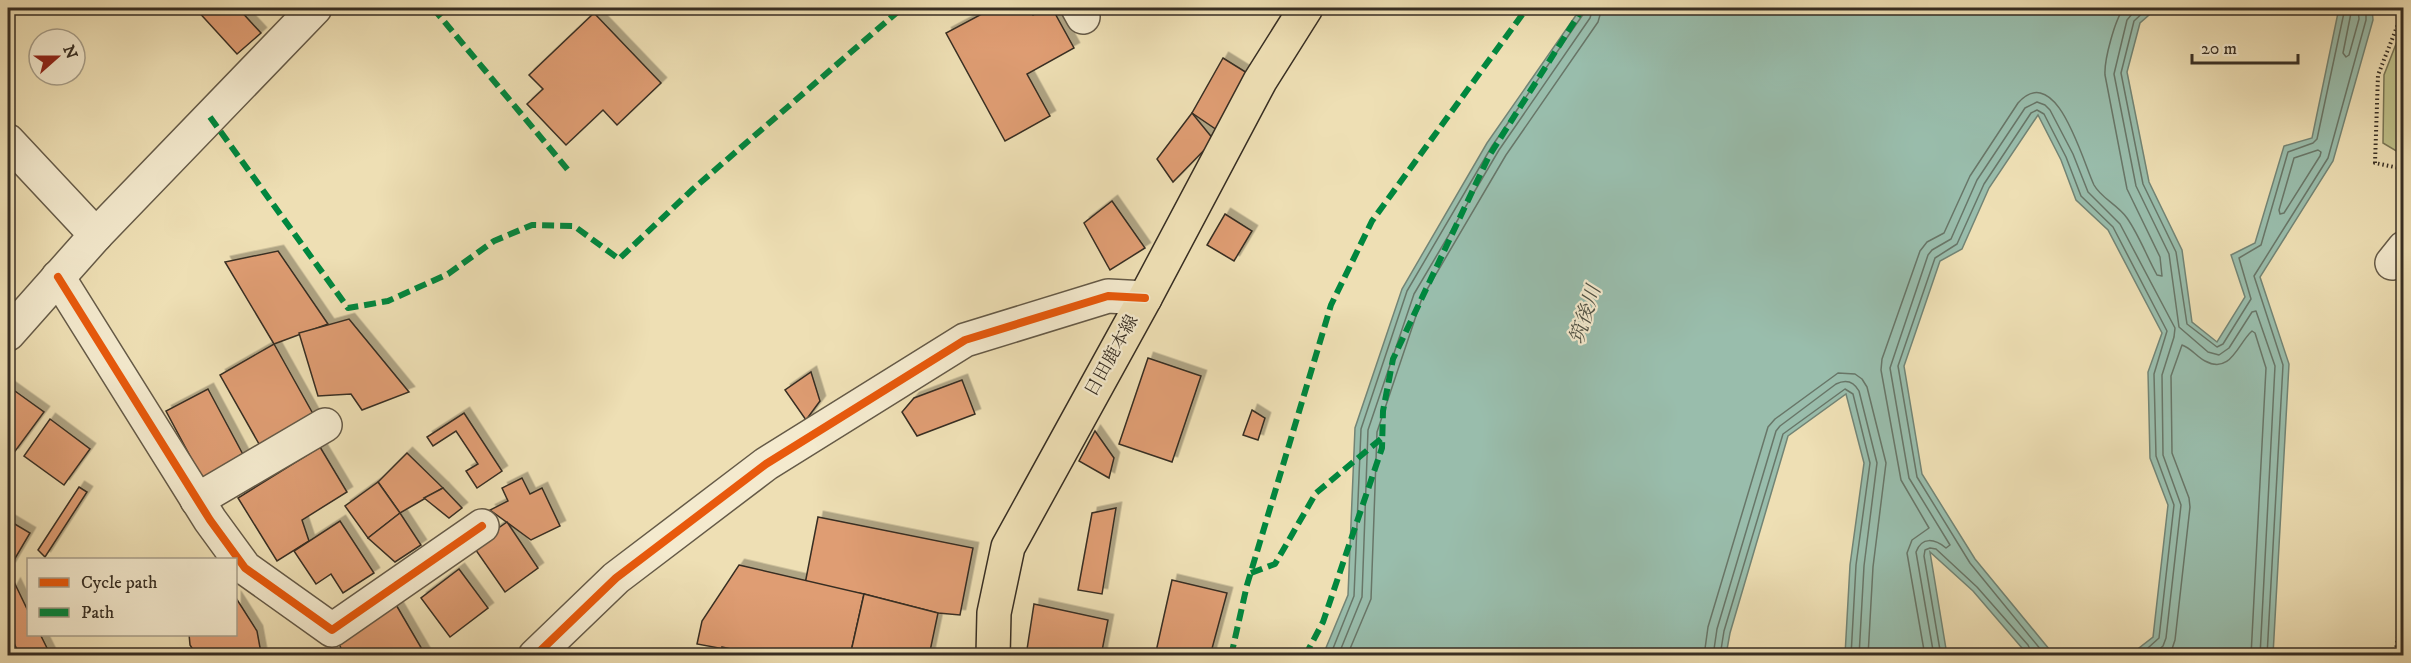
<svg xmlns="http://www.w3.org/2000/svg" width="2411" height="663" font-family="'IM FELL DW Pica','Noto Serif JP',serif">
<defs>
<filter id="shadow"><feDropShadow dx="5.5" dy="-5.5" stdDeviation="0" flood-color="#0004"/></filter>
</defs>
<rect width="100%" height="100%" fill="#eedfb4"/>
<filter id="stains"><feTurbulence type="fractalNoise" baseFrequency=".00333" numOctaves="4"/><feColorMatrix values="0 0 0 0 .2 0 0 0 0 .09 0 0 0 0 .02 0 0 0 .5 -.17"/></filter>
<radialGradient id="worn" r=".72"><stop offset=".6" stop-color="#630" stop-opacity="0"/><stop offset="1" stop-color="#630" stop-opacity=".3"/></radialGradient>
<!-- green -->
<polygon fill="#bec089" stroke="#7a7756" stroke-width="1.5" points="2403,26 2403,155 2383,143 2384,75"/>
<!-- water -->
<polygon fill="#99bdac" stroke="#728475" stroke-width="1.5" points="1581,8 2157,8 2140,23 2127,72 2149,182 2182,250 2192,322 2217,342 2245,297 2231,255 2255,243 2284,146 2312,138 2339,8 2372,8 2373,20 2333,161 2260,277 2289,364 2273,655 2130,655 2153,637 2168,505 2150,458 2148,372 2162,333 2108,230 2076,200 2061,160 2038,115 1989,188 1962,249 1940,261 1904,366 1922,474 1975,559 2054,655 2028,655 1973,591 1930,552 1947,655 1845,655 1850,565 1864,463 1846,394 1788,436 1730,633 1726,655 1323,655 1348,595 1355,428 1402,289 1487,143"/>
<g fill="none" stroke-linecap="round" stroke-linejoin="round">
<!-- shore -->
<g stroke="#687668" stroke-width="1.5">
<polyline points="2137,8 2127,20 2114,74 2136,186 2169,254 2179,327 2208,352 2219,355 2229,348 2252,312 2256,311 2275,366 2260,656"/>
<polyline points="2148,8 2134,21 2121,73 2143,184 2176,252 2187,324 2217,347 2223,344 2251,299 2239,258 2261,245 2288,152 2313,143 2317,139 2345,8"/>
<polyline points="2352,8 2343,53 2346,57 2349,55 2359,19 2358,8"/>
<polygon points="2318,150 2321,152 2320,156 2284,213 2280,214 2279,210 2294,158"/>
<polyline points="1330,656 1354,596 1361,429 1407,291 1492,146 1584,13 1585,8"/>
<polyline points="1338,656 1362,597 1368,430 1414,294 1499,150 1590,18 1593,8"/>
<polyline points="1347,656 1371,599 1377,432 1422,298 1506,155 1598,22 1602,8"/>
<polyline points="1704,656 1708,627 1768,427 1775,419 1838,373 1855,374 1862,379 1867,387 1886,463 1873,567 1868,656"/>
<path d="M1713,656L1717,629L1776,431L1780,426L1836,384C1846,379 1854,382 1859,391L1877,463L1864,566L1859,656"/>
<polyline points="1720,656 1724,631 1783,434 1845,389 1853,394 1870,463 1856,565 1851,656"/>
<path d="M1925,656L1907,553L1912,540L1929,528L1901,480L1881,370L1882,359L1920,251L1927,242L1944,233L1970,176L2018,103C2057,60 2083,163 2094,185C2101,198 2118,205 2127,218C2139,235 2147,257 2157,275L2162,276L2160,257L2127,189L2105,75C2104,60 2115,19 2124,8"/>
<path d="M1934,656L1916,552C1922,536 1935,539 1946,548L1950,545L1909,478L1890,368L1928,255L1932,250L1951,239L1977,180L2025,108L2037,102L2045,105L2050,110L2073,154L2088,192L2120,224L2175,328L2174,337L2162,375L2163,455L2181,505L2166,638L2163,646L2151,656"/>
<polyline points="1941,656 1924,556 1925,550 1930,548 1936,549 1977,587 2028,645 2033,656"/>
<polyline points="2046,656 1970,563 1917,477 1898,366 1935,258 1957,244 1984,184 2031,113 2037,110 2044,114 2066,157 2081,196 2113,227 2167,331 2154,374 2156,456 2174,505 2159,638 2139,656"/>
<path d="M2166,656L2172,649L2175,640L2190,507L2189,498L2172,453L2171,376L2182,345C2191,348 2197,357 2205,361C2231,375 2238,343 2252,331L2255,333L2266,368L2251,656"/>
<polyline points="2267,656 2283,365 2254,276 2328,158 2366,20 2366,8"/>
</g>
</g>
<!-- building -->
<g fill="#df9d73" stroke="#372e23" stroke-width="1.5" filter="url(#shadow)">
<polygon points="195,8 238,8 261,33 237,54"/>
<polygon points="993,8 1028,8 1033,15 1046,8 1052,8 1074,48 1027,74 1050,116 1005,141 946,33"/>
<polygon points="594,13 661,83 617,125 603,110 566,145 527,104 543,89 529,75"/>
<polygon points="1223,58 1260,81 1220,132 1192,113"/>
<polygon points="1192,113 1214,140 1173,182 1157,159"/>
<polygon points="1112,201 1145,248 1110,270 1084,223"/>
<polygon points="1225,214 1252,231 1234,261 1207,245"/>
<polygon points="278,251 328,324 274,344 225,262"/>
<polygon points="349,319 409,392 362,410 351,394 318,396 299,333"/>
<polygon points="274,344 317,421 263,451 220,375"/>
<polygon points="1148,358 1201,376 1172,462 1119,444"/>
<polygon points="811,372 820,401 806,420 785,390"/>
<polygon points="962,380 975,414 917,436 902,412 914,398"/>
<polygon points="8,386 44,412 13,454 8,450"/>
<polygon points="208,389 247,462 205,484 166,411"/>
<polygon points="1252,410 1265,418 1258,440 1243,435"/>
<polygon points="464,413 502,471 477,488 466,471 478,464 456,431 433,446 427,437"/>
<polygon points="50,419 90,449 64,485 24,456"/>
<polygon points="1095,431 1114,458 1109,478 1079,461"/>
<polygon points="320,447 347,492 302,520 309,541 277,561 238,498"/>
<polygon points="407,453 443,488 400,513 378,482"/>
<polygon points="522,478 530,494 542,488 560,526 531,540 490,510 508,501 502,488"/>
<polygon points="378,482 400,513 368,538 345,506"/>
<polygon points="79,487 87,492 45,557 38,550"/>
<polygon points="443,488 462,508 449,518 424,498"/>
<polygon points="1116,508 1102,594 1078,590 1092,513"/>
<polygon points="400,513 421,545 395,562 368,538"/>
<polygon points="818,517 973,548 960,615 938,613 864,594 805,584"/>
<polygon points="8,520 30,533 10,567 8,566"/>
<polygon points="340,521 374,573 343,593 331,574 316,584 294,551"/>
<polygon points="507,522 538,568 505,592 473,546"/>
<polygon points="739,565 864,594 850,656 762,656 697,644 702,621"/>
<polygon points="459,569 488,608 450,637 421,598"/>
<polygon points="1172,580 1227,593 1210,656 1155,656"/>
<polygon points="15,584 28,611 28,634 40,634 51,656 20,656 8,630 8,597"/>
<polygon points="388,591 426,656 345,656 332,630"/>
<polygon points="864,594 938,613 929,656 850,656"/>
<polygon points="236,598 257,631 261,653 257,656 197,656 190,645 189,634 236,634"/>
<polygon points="1034,604 1108,620 1101,656 1026,656"/>
<polygon points="722,647 764,656 720,656"/>
</g>
<g fill="none" stroke-linecap="round" stroke-linejoin="round">
<!-- street casing -->
<g stroke="#655a47" stroke-width="36">
<g id="street">
<polyline points="1078,8 1083,17"/>
<polyline points="8,141 96,235"/>
<polyline points="2392,263 2404,248"/>
<polyline points="58,277 210,520 245,568 332,630 482,526"/>
<polyline points="8,334 96,235 315,8"/>
<polyline points="197,500 325,425"/>
<polyline points="535,656 616,578 766,464 965,340 1108,296 1145,298"/>
</g>
</g>
<!-- primary casing -->
<g stroke="#372e23" stroke-width="36">
<polyline id="primary" points="993,656 994,613 1008,547 1145,298 1260,81 1306,8"/>
</g>
<!-- path -->
<g stroke="#372e23" stroke-width="4" stroke-dasharray="1.5 3" stroke-linecap="butt">
<polyline points="2404,9 2378,75 2375,163 2404,169"/>
<polyline points="2395,656 2404,598"/>
</g>
<!-- street -->
<use href="#street" stroke="#f4eace" stroke-width="33"/>
<!-- primary -->
<use href="#primary" stroke="#eedfb4" stroke-width="33"/>
<!-- quiet -->
<g stroke="#00873e" stroke-width="6" stroke-dasharray="12 6" stroke-linecap="butt">
<polyline points="433,8 568,170"/>
<polyline points="210,117 348,308 388,301 448,274 494,241 532,225 574,226 619,259 693,189 902,8"/>
<polyline points="1251,573 1275,564 1316,493 1382,438"/>
<polyline points="1231,656 1247,585 1331,305 1372,221 1527,8"/>
<polyline points="1305,656 1323,622 1382,448 1383,411 1393,359 1489,156 1583,8"/>
</g>
<!-- cycleway casing -->
<g stroke="#f4eace" stroke-width="11">
<g id="cycleway">
<polyline points="58,277 210,520 245,568 332,630 482,526"/>
<polyline points="535,656 616,578 766,464 965,340 1108,296 1145,298"/>
</g>
</g>
<!-- cycleway -->
<use href="#cycleway" stroke="#e8590c" stroke-width="8"/>
</g>
<g text-anchor="middle" dominant-baseline="central" stroke-width="4.5" stroke-linejoin="round" paint-order="stroke">
<!-- street labels -->
<g font-size="18" fill="#372e23" stroke="#f4eace">
<text transform="translate(1112 356) rotate(-61)">日田鹿本線</text>
</g>
<!-- water labels -->
<g font-size="20" font-style="italic" fill="#505245" stroke="#f4eace">
<text transform="translate(1586 315) rotate(-72)">筑後川</text>
</g>
</g>
<!-- margin -->
<rect width="2411" height="663" fill="none" stroke="#eedfb4" stroke-width="30"/>
<rect x="9" y="9" width="2393" height="645" fill="none" stroke="#372e23" stroke-width="3"/>
<rect x="15" y="15" width="2381" height="633" fill="none" stroke="#372e23" stroke-width="1.5"/>
<!-- legend -->
<rect x="27" y="558" width="210" height="78" fill="#f4eace" stroke="#a89f8a" stroke-width="1.5"/>
<rect x="39" y="578" width="30" height="9" fill="#e8590c" stroke="#a89f8a" stroke-width="1.5"/>
<text x="81" y="588" font-size="18" fill="#372e23">Cycle path</text>
<rect x="39" y="608" width="30" height="9" fill="#00873e" stroke="#a89f8a" stroke-width="1.5"/>
<text x="81" y="618" font-size="18" fill="#372e23">Path</text>
<!-- north arrow -->
<g transform="translate(57 57) rotate(69)"><circle r="28" fill="#f4eace" stroke="#a89f8a" stroke-width="1.5"/>
<path d="M0-4.5L10 22L0 15L-10 22Z" fill="#8f2418"/>
<text y="-9" font-size="16" font-weight="bold" text-anchor="middle" fill="#372e23">N</text>
</g>
<!-- scale -->
<path d="M2192 54v9h106v-9" fill="none" stroke="#372e23" stroke-width="3"/>
<text x="2201" y="54" font-size="18" fill="#372e23" stroke="#f4eace" stroke-width="4.5" paint-order="stroke">20 m</text>
<rect width="100%" height="100%" filter="url(#stains)"/>
<rect width="100%" height="100%" fill="url(#worn)"/>
</svg>
